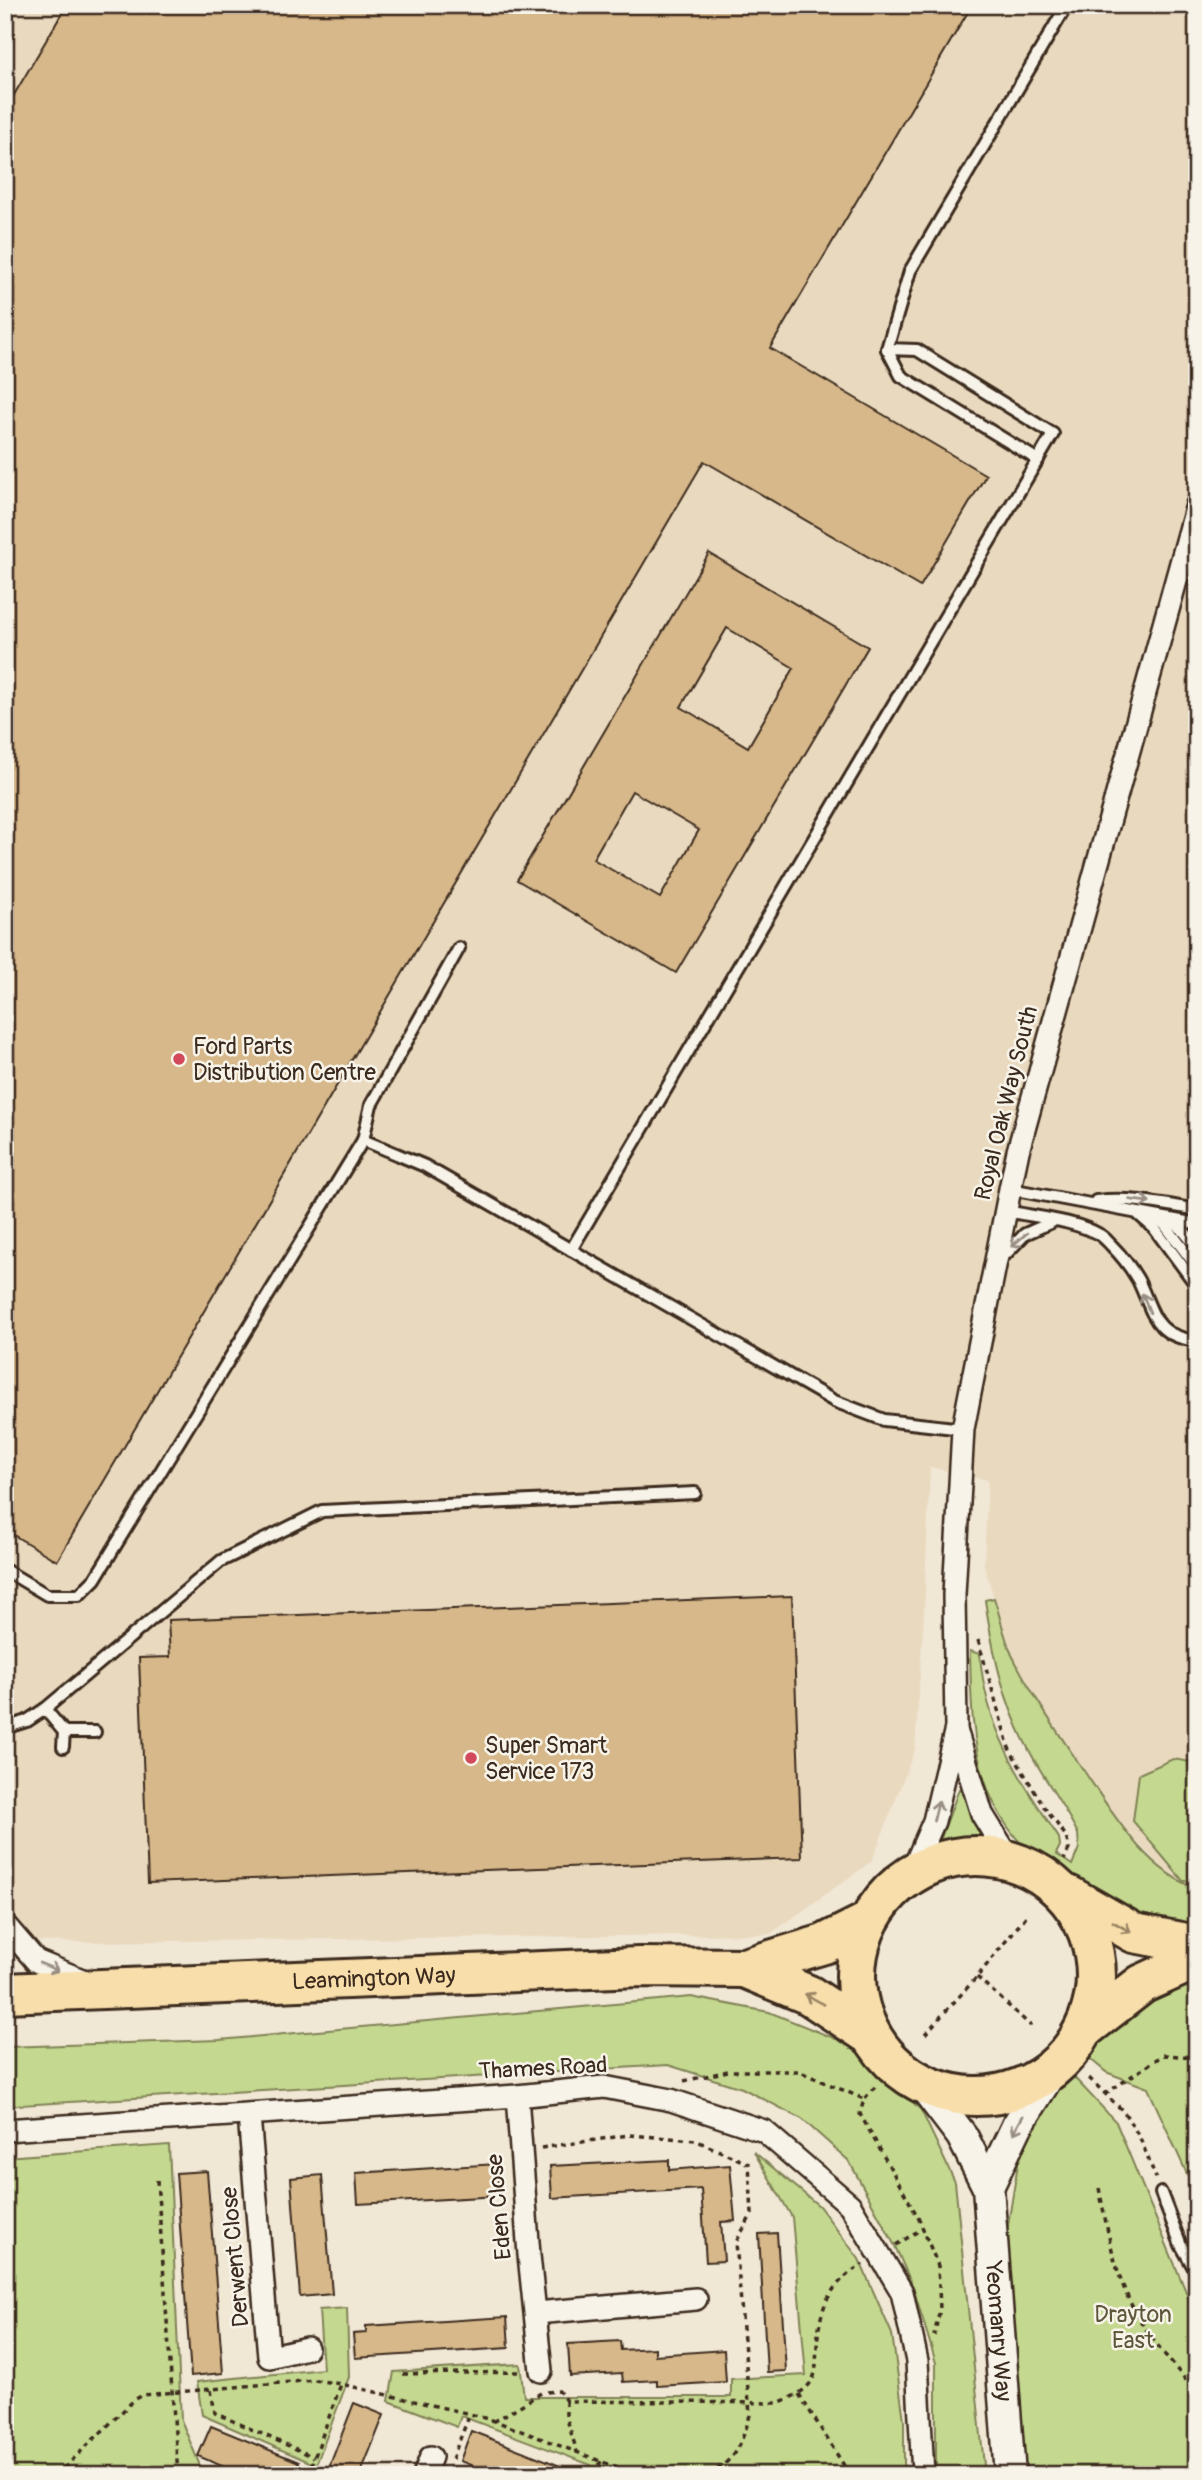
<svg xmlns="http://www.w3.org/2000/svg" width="1202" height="2480" font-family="Pangolin,sans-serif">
<rect width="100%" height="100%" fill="#f1e7d5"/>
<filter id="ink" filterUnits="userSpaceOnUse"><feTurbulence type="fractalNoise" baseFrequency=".0143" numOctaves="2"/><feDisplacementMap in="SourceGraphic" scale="14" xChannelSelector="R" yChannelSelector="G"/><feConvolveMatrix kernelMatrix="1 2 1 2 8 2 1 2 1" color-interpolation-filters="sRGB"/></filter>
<g filter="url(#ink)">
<!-- built -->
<polygon fill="#e9d9be" points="5,5 1197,5 1197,1889 1187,1886 1158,1864 1125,1830 1057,1732 1011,1653 984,1565 988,1480 930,1467 924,1611 915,1749 872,1861 770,1934 82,1942 5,1941"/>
<!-- green -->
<g fill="#c4d98f" stroke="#808256" stroke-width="2">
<path d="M994,1598C1000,1616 1004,1637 1012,1655C1031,1693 1056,1730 1080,1765C1111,1810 1143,1869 1197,1889V1924C1110,1919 1016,1870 986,1784C971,1741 971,1696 970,1651L980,1654C985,1728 1020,1779 1059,1838L1060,1846L1056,1854L1072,1865L1079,1848L1078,1834C1064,1805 1044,1779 1029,1750C1003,1702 993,1653 985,1600Z"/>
<polygon points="1173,1759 1197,1763 1197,1881 1183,1881 1133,1821 1139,1774"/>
<polygon points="959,1789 961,1789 974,1824 989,1848 966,1848 939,1852 937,1849"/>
<path d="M1197,1977V2060L1193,2065H1197V2196L1148,2088L1106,2072L1083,2053C1112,2019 1154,1990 1197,1977Z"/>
<polygon points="691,1997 769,2012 856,2047 921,2110 955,2182 985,2475 936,2475 936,2363 913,2287 895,2246 849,2161 802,2119 742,2088 668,2065 5,2106 5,2047 219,2040"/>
<polygon points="1068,2071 1116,2122 1189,2299 1197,2311 1197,2475 1023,2475 1006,2237 1023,2133"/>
<polygon points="169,2145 181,2420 201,2468 199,2475 5,2475 5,2157"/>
<polygon points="754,2152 819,2206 859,2259 892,2334 904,2420 904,2475 588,2475 591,2465 461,2416 457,2427 389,2401 394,2372 520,2364 524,2397 731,2397 731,2379 806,2375 792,2217"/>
<polygon points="347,2308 349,2377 316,2465 202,2415 197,2382 323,2369 319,2310"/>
</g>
<!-- building -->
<g fill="#d7b88a" stroke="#3b2a1e" stroke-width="2" fill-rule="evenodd">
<polygon points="67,5 972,5 770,348 986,475 920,587 704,461 57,1561 5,1530 5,110"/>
<path d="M709,553L868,647L676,973L517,880ZM727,628L794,668L748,747L681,707ZM632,791L699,830L660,898L593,859Z"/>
<polygon points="792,1596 802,1858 148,1883 139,1658 170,1657 168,1620"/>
<polygon points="669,2160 669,2170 730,2165 735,2221 721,2222 724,2261 706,2262 701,2189 552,2198 550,2166"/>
<polygon points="497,2164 499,2196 358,2204 356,2173"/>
<polygon points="207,2171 223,2373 191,2376 176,2173"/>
<polygon points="322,2175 332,2294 300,2297 291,2178"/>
<polygon points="777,2233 786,2371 767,2372 759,2234"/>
<polygon points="507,2317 509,2348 355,2358 353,2334 366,2333 366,2326"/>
<polygon points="620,2341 621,2350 655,2348 655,2355 724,2350 726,2382 657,2386 657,2380 623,2382 622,2373 570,2376 568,2344"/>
<polygon points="354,2403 384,2415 360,2475 341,2475 328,2470"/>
<polygon points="211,2426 299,2462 293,2475 243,2475 198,2456"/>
<polygon points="471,2431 581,2474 580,2475 496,2475 460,2461"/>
</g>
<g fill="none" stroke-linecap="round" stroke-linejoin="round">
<!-- lane casing -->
<g stroke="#3b2a1e" stroke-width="16">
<g id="lane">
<polyline points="887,349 901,376 1038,460"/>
<polyline points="363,1140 371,1105 459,948"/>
<polyline points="1010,1189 1197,1224"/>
<path d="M1096,1201C1131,1197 1162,1204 1197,1210"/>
<path d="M1006,1211C1034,1217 1075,1220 1100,1235C1104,1237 1108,1242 1112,1246C1122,1256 1131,1268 1138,1280C1154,1313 1153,1336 1197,1341"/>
<polyline points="1139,1215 1154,1228 1197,1286"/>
<polyline points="1155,1218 1165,1225 1197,1267"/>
<polyline points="1172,1221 1182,1229 1197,1247"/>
<polyline points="571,1250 1053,434 917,350 887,349 910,271 1067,5"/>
<polyline points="1001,1259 1025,1234 1052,1222"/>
<polyline points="5,1570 47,1595 79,1595 95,1579 363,1140 425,1166 834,1401 884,1420 963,1429"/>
<polyline points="45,1709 64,1732 63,1747"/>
<polyline points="5,1728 27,1721 45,1709 221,1561 322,1511 695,1493"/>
<polyline points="64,1732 95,1732"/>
<polyline points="1161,2193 1181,2245 1197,2273"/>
</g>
</g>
<!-- street casing -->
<g stroke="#3b2a1e" stroke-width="26">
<g id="street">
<polyline points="956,1730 982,1814 1011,1861"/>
<polyline points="911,1874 934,1821 956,1728 954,1595 963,1429 1010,1189 1018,1151 1197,505"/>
<polyline points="5,1925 36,1961 87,1982"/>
<polyline points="517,2096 529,2255 541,2371"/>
<polyline points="249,2115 269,2357 307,2348"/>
<polyline points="5,2130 517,2096 604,2087 671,2100 764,2131 850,2205 902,2292 917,2361 923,2475"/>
<polyline points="536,2313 696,2299"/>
<polyline points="424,2475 431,2457"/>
</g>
</g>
<!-- secondary casing -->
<g stroke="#3b2a1e" stroke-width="35">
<g id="secondary">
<path id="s1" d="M920,2081L962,2136L988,2187L1010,2475"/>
<polyline points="988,2187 1017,2126 1054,2067"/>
</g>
</g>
<!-- highway casing -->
<g stroke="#3b2a1e" stroke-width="44">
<g id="highway">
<circle cx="976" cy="1976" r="120"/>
<polyline points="1068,1895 1134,1933 1197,1945"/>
<polyline points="744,1968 809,1995 871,2036"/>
<path id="s2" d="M5,1993L639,1967L744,1968L824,1944L868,1922"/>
<polyline points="1084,2029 1142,1984 1197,1959"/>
</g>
</g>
<!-- path -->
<g stroke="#3b2a1e" stroke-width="3.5" stroke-dasharray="5 5" stroke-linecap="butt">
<polyline points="978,1640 1009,1748 1044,1807 1066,1836 1069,1849 1064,1860"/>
<polyline points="977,1977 1031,2026"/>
<polyline points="925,2034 977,1977 1027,1915"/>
<polyline points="1089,2078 1124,2112 1140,2138 1156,2178"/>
<polyline points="684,2081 728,2071 798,2071 864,2099"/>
<polyline points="875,2087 864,2099 860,2114 919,2219 938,2266 940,2309 934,2336"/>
<polyline points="1105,2094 1163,2055 1197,2057"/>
<path d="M541,2148L629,2135L695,2140L749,2164L752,2214L736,2242L750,2415C743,2441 732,2468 703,2475"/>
<polyline points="157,2180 178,2475"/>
<path d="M1099,2188C1107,2227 1113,2266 1130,2302C1143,2330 1176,2369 1197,2393"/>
<polyline points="896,2245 923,2228"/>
<polyline points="403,2374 520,2372"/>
<polyline points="211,2390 215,2413 314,2457"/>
<path d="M547,2392L559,2391L566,2401L777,2403C790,2398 806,2392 813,2379C817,2370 816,2356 817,2346C820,2307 828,2285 863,2264"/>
<polyline points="541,2393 495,2421 608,2464 644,2475"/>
<polyline points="799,2394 850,2475"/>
<polyline points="566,2401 566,2416 577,2452"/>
<polyline points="452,2459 470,2414 495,2421"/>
<polyline points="57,2475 134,2400 143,2395 314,2380 341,2384"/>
<polyline points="308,2475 341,2384 470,2414"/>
<polyline points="595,2475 601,2461"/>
<polyline points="796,2475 797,2470"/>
</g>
<!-- lane -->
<use href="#lane" stroke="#f7f3e8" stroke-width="10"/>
<!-- street -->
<use href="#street" stroke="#f7f3e8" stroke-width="21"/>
<!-- secondary -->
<use href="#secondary" stroke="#f7f3e8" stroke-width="30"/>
<!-- highway -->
<use href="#highway" stroke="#f8deab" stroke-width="38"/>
</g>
<!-- one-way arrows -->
<defs><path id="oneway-shaft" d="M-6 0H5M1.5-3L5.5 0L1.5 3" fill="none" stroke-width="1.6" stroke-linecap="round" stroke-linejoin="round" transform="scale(1.75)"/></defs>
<g stroke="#998e83">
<use href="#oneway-shaft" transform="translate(1140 1201) rotate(7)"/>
<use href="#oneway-shaft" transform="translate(1019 1240) rotate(139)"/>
<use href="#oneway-shaft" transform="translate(1146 1303) rotate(-112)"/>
<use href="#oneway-shaft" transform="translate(936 1811) rotate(-76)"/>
<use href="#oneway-shaft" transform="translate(49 1967) rotate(22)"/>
<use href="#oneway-shaft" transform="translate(1018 2125) rotate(119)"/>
</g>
<g stroke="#9a8464">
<use href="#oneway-shaft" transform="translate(1122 1927) rotate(30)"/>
<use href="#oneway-shaft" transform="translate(814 1999) rotate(-150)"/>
</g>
</g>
<!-- markers -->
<g fill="#d1495b" stroke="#f7f3e8" stroke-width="2.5">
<circle cx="179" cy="1059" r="7"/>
<circle cx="471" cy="1758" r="7"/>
</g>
<g text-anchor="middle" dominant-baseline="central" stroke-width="5" stroke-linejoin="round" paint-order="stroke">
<!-- poi labels -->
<g font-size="23" fill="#3b2a1e" stroke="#f7f3e8" text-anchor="start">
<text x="193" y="1046">Ford Parts<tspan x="193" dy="26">Distribution Centre</tspan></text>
<text x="485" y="1745">Super Smart<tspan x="485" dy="26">Service 173</tspan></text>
</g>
<!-- street labels -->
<g font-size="23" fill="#3b2a1e" stroke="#f7f3e8">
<text transform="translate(1006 1103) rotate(-76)">Royal Oak Way South</text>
<text stroke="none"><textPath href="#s2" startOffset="369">Leamington Way</textPath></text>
<text transform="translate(543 2068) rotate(-3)">Thames Road</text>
<text transform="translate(499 2207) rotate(-95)">Eden Close</text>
<text transform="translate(235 2257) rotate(-95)">Derwent Close</text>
<text stroke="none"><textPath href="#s1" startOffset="271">Yeomanry Way</textPath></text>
</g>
<!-- park labels -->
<g font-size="23" fill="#5d563a" stroke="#f7f3e8">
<text x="1133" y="2314">Drayton<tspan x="1133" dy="26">East</tspan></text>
</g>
</g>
<!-- margin -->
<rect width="1202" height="2480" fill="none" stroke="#f7f3e8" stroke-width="28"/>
<rect x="14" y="14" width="1174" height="2452" fill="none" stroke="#3b2a1e" stroke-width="2.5" filter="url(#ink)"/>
</svg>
